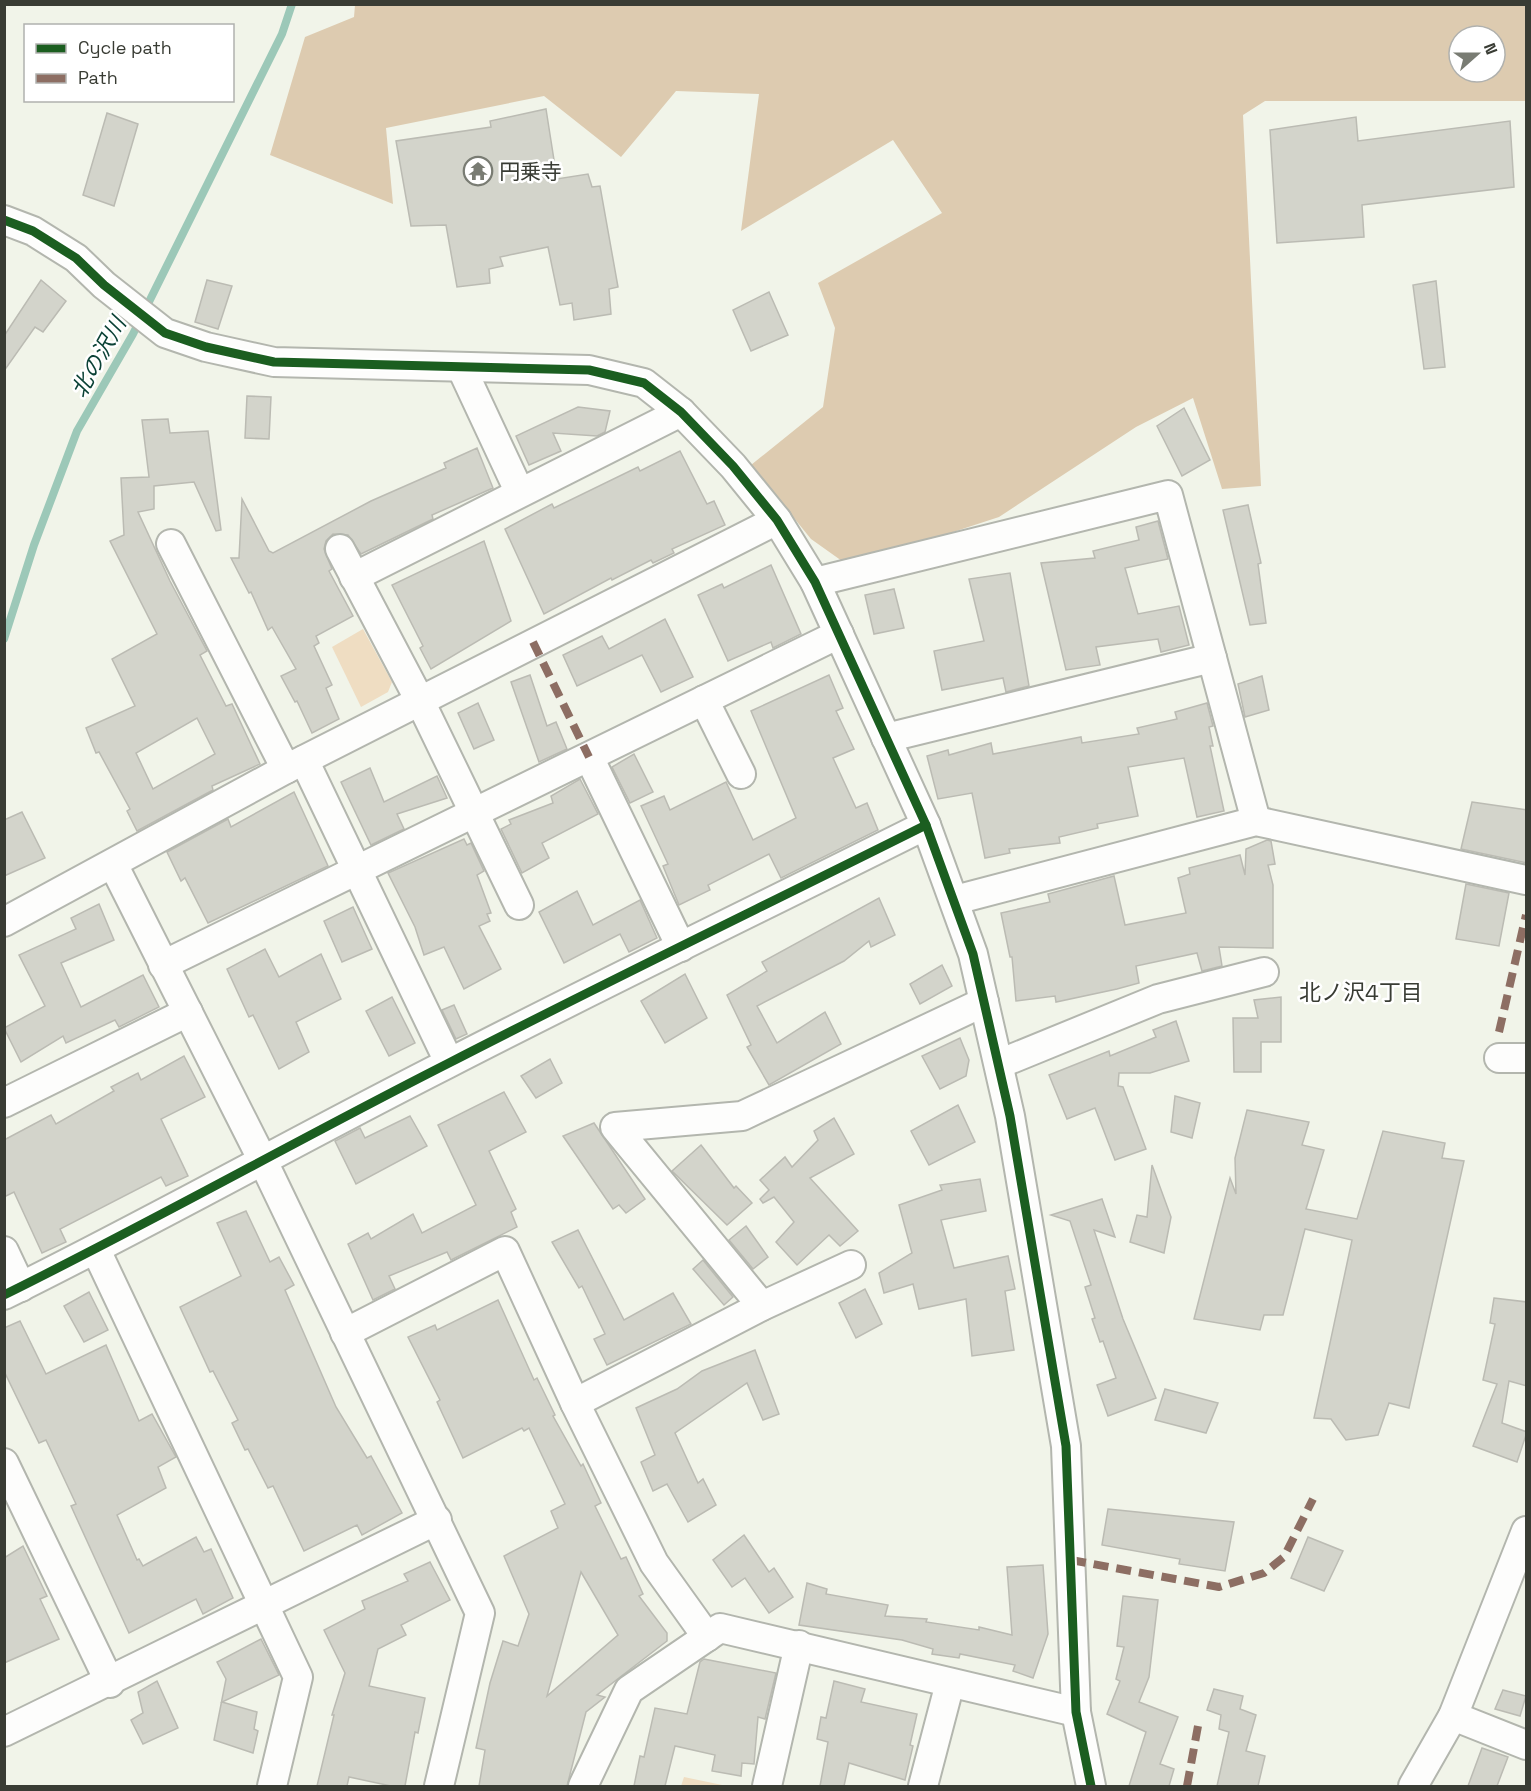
<svg xmlns="http://www.w3.org/2000/svg" width="1531" height="1791" font-family="'Space Grotesk','Noto Sans JP',sans-serif">
<rect width="100%" height="100%" fill="#f1f4e9"/>
<!-- green -->
<g fill="#efddc2">
<polygon points="363,629 392,682 388,692 361,707 332,647"/>
<polygon points="684,1777 727,1786 681,1786"/>
</g>
<!-- forest -->
<path fill="#ddcbb0" fill-rule="evenodd" d="M355,5H1526V101H1265L1243,115L1261,486L1222,489L1193,398L1136,427L999,517L849,566L811,539L751,465L823,407L835,328L818,283L942,213L893,140L741,231L759,94L676,91L621,157L544,96L386,128L393,204L270,155L305,37L354,17ZM1459,36H1495V72H1459Z"/>
<g fill="none" stroke-linecap="round" stroke-linejoin="round">
<!-- stream -->
<polyline stroke="#9cc8b8" stroke-width="8" points="4,639 34,545 77,431 133,334 282,34 292,4"/>
</g>
<!-- building -->
<g fill="#d3d4cb" stroke="#bbbbb3" stroke-width="1.5" fill-rule="evenodd">
<polygon points="546,109 557,179 588,174 592,187 600,186 618,287 609,289 611,314 574,320 572,303 560,305 548,247 500,257 503,266 489,269 490,283 457,287 446,225 411,226 396,141 491,127 490,121"/>
<polygon points="107,113 138,124 114,206 83,195"/>
<polygon points="1356,117 1358,141 1510,121 1514,187 1362,205 1364,237 1277,243 1270,130"/>
<polygon points="41,280 66,301 43,332 35,327 4,371 4,336"/>
<polygon points="207,280 232,286 218,329 195,322"/>
<polygon points="1436,281 1445,367 1424,369 1413,285"/>
<polygon points="769,292 788,335 751,351 733,310"/>
<polygon points="247,396 271,397 269,439 245,438"/>
<polygon points="578,407 610,411 605,432 597,436 553,433 561,451 529,465 516,436"/>
<polygon points="1184,408 1210,460 1182,476 1157,426"/>
<path d="M168,419L170,433L208,431L221,530L216,531L194,482L154,486V509L138,512L170,581L207,651L200,655L226,706L232,704L260,764L212,786L213,790L137,831L127,811L130,809L99,752L96,753L86,728L135,706L112,659L157,634L110,541L124,535L121,478L149,477L142,420ZM197,718L215,754L153,789L136,753Z"/>
<polygon points="477,448 493,488 432,515 433,519 361,554 348,535 333,534 326,541 324,549 332,569 329,571 353,616 316,636 319,643 314,646 332,685 326,688 339,719 312,733 297,701 295,702 281,676 296,669 272,627 268,630 251,592 249,593 231,558 239,558 242,499 269,551 273,553 371,501 446,468 444,463"/>
<polygon points="680,451 707,504 714,501 725,525 672,549 674,553 653,563 651,560 612,580 611,578 544,614 505,529 552,504 554,508 638,467 640,471"/>
<polygon points="1248,505 1261,563 1258,564 1266,623 1250,625 1223,510"/>
<polygon points="1158,521 1168,559 1125,568 1138,614 1179,606 1189,645 1161,652 1158,639 1096,647 1100,665 1066,670 1041,563 1095,558 1093,551 1139,540 1136,527"/>
<polygon points="484,541 511,621 431,669 420,648 423,646 392,585"/>
<polygon points="771,565 801,634 773,648 771,642 728,661 698,595 722,584 724,588"/>
<polygon points="1010,573 1029,686 1006,692 1003,678 942,690 934,651 984,641 969,579"/>
<polygon points="894,589 904,628 874,634 865,595"/>
<polygon points="665,619 693,677 661,692 642,655 577,686 563,655 602,636 609,649"/>
<polygon points="530,675 547,726 556,722 567,749 539,762 511,682"/>
<polygon points="829,675 843,708 836,711 854,749 833,758 856,808 867,803 878,830 781,878 769,854 708,885 710,890 679,905 663,866 668,864 641,806 664,796 670,810 726,782 753,840 796,818 751,711"/>
<polygon points="1262,676 1269,710 1245,717 1238,684"/>
<polygon points="478,703 494,740 474,749 458,713"/>
<polygon points="1207,703 1213,726 1209,727 1213,746 1210,746 1224,811 1197,817 1184,758 1128,767 1138,816 1097,824 1098,828 1059,837 1060,843 1009,849 1010,853 985,858 972,793 938,799 927,756 948,750 949,755 991,743 993,754 1081,737 1082,743 1139,734 1137,728 1177,719 1175,712"/>
<polygon points="634,754 653,792 630,803 612,767"/>
<polygon points="370,768 384,802 437,776 447,798 397,814 404,829 371,845 341,782"/>
<polygon points="580,779 598,814 542,843 549,858 522,873 501,829 511,824 509,820 553,803 551,796"/>
<polygon points="294,792 328,866 208,923 185,878 181,881 167,852 228,819 231,827"/>
<polygon points="1472,802 1527,810 1527,863 1461,849"/>
<polygon points="22,812 45,858 4,876 4,820"/>
<polygon points="464,839 467,845 471,843 484,871 477,875 491,913 487,914 490,921 479,926 501,969 464,989 444,947 424,955 415,927 388,873"/>
<polygon points="1267,840 1271,841 1275,864 1268,865 1273,885 1273,948 1219,947 1222,966 1202,971 1197,953 1136,966 1139,983 1117,989 1056,1002 1055,996 1016,1001 1012,957 1010,957 1001,913 1050,902 1048,894 1114,876 1125,925 1186,913 1178,878 1190,874 1189,868 1240,855 1245,875 1246,849"/>
<polygon points="1466,884 1509,893 1499,946 1456,939"/>
<polygon points="577,891 593,925 640,900 657,938 629,952 620,934 564,963 539,912"/>
<polygon points="879,898 895,935 871,947 869,941 844,961 757,1006 777,1043 825,1012 841,1044 769,1085 747,1047 751,1045 727,995 767,971 762,962"/>
<polygon points="99,904 114,940 61,963 81,1007 143,975 159,1007 119,1027 115,1020 66,1043 63,1036 21,1062 4,1028 45,1006 19,955 76,929 71,918"/>
<polygon points="353,907 372,949 342,962 324,921"/>
<polygon points="265,949 279,977 321,954 341,999 296,1022 309,1052 279,1069 253,1015 249,1017 227,969"/>
<polygon points="942,965 952,986 920,1004 910,984"/>
<polygon points="685,974 707,1018 665,1043 641,1001"/>
<polygon points="392,997 415,1043 389,1056 366,1011"/>
<polygon points="1281,997 1281,1042 1261,1042 1261,1072 1234,1072 1233,1018 1258,1018 1254,1000"/>
<polygon points="454,1005 467,1034 456,1039 442,1010"/>
<polygon points="1176,1021 1189,1061 1150,1073 1119,1073 1118,1086 1123,1087 1146,1149 1115,1160 1095,1108 1067,1119 1049,1075 1109,1051 1110,1056 1156,1037 1153,1030"/>
<polygon points="960,1038 969,1060 966,1076 940,1089 922,1056"/>
<polygon points="184,1056 205,1097 161,1119 188,1176 166,1186 161,1177 60,1229 66,1242 42,1253 14,1192 4,1197 4,1140 51,1115 56,1124 114,1091 111,1087 138,1073 141,1080"/>
<polygon points="550,1059 562,1083 536,1098 521,1076"/>
<polygon points="504,1092 526,1132 489,1151 516,1209 511,1212 517,1227 451,1260 447,1252 389,1276 395,1289 373,1300 348,1244 368,1233 371,1239 413,1214 422,1233 476,1205 438,1125"/>
<polygon points="1175,1096 1200,1103 1192,1138 1171,1132"/>
<polygon points="958,1105 975,1142 929,1165 911,1131"/>
<polygon points="1247,1110 1309,1122 1302,1145 1324,1150 1306,1209 1357,1219 1383,1131 1445,1143 1442,1158 1464,1161 1409,1408 1389,1403 1378,1435 1346,1440 1331,1419 1314,1418 1352,1240 1305,1229 1283,1315 1264,1315 1260,1330 1194,1319 1230,1178 1236,1194 1235,1158"/>
<polygon points="410,1116 427,1146 356,1184 335,1141 360,1128 365,1138"/>
<polygon points="834,1118 854,1154 810,1178 858,1231 840,1246 829,1235 797,1265 776,1242 794,1222 774,1197 763,1203 760,1199 769,1190 760,1180 785,1157 792,1167 818,1140 814,1131"/>
<polygon points="594,1123 645,1199 626,1213 619,1205 613,1209 563,1136"/>
<polygon points="701,1145 734,1188 736,1186 752,1203 727,1225 672,1171"/>
<polygon points="1152,1165 1171,1217 1164,1253 1130,1242 1137,1215 1147,1217"/>
<polygon points="980,1179 986,1211 941,1220 954,1268 1008,1256 1015,1289 1005,1291 1014,1350 972,1356 966,1299 919,1309 913,1284 884,1293 879,1273 912,1253 899,1205 942,1190 940,1185"/>
<polygon points="1102,1199 1115,1237 1094,1230 1123,1319 1156,1398 1108,1416 1097,1385 1116,1378 1103,1341 1100,1342 1092,1319 1095,1318 1085,1287 1091,1285 1070,1221 1051,1215"/>
<polygon points="246,1211 270,1262 279,1257 294,1285 285,1290 336,1407 367,1458 371,1456 402,1513 362,1535 357,1525 304,1551 273,1486 268,1488 248,1449 245,1450 232,1423 238,1420 213,1371 210,1372 180,1307 241,1276 217,1223"/>
<polygon points="746,1226 768,1257 753,1269 729,1240"/>
<polygon points="578,1230 624,1320 673,1293 691,1324 607,1365 594,1339 605,1334 582,1286 579,1288 552,1242"/>
<polygon points="703,1260 733,1297 724,1305 693,1269"/>
<polygon points="865,1289 882,1324 856,1338 839,1303"/>
<polygon points="89,1292 108,1330 84,1342 64,1306"/>
<polygon points="1494,1298 1527,1302 1527,1386 1509,1381 1502,1423 1527,1432 1517,1462 1473,1446 1497,1384 1483,1380 1495,1324 1490,1323"/>
<path d="M498,1300L534,1380L537,1378L555,1415L553,1416L581,1466L583,1464L601,1503L595,1506L621,1559L626,1557L643,1594L639,1596L667,1633V1641L597,1695L605,1697L586,1712L567,1786H479L485,1750L476,1748L490,1683L503,1641L518,1646L529,1614L504,1556L558,1528L551,1511L565,1504L529,1428L524,1431L522,1428L463,1458L437,1402L440,1400L408,1337L435,1325L437,1330ZM581,1572L618,1635L547,1696Z"/>
<polygon points="20,1321 46,1374 106,1345 139,1421 152,1414 176,1457 158,1467 166,1488 117,1515 137,1560 139,1559 143,1566 196,1537 204,1552 211,1549 233,1598 203,1614 196,1599 129,1633 71,1506 76,1504 46,1440 39,1443 4,1371 4,1328"/>
<polygon points="755,1350 779,1414 763,1420 747,1383 675,1433 698,1483 703,1479 716,1505 688,1522 667,1484 653,1491 641,1462 655,1455 636,1408 677,1389 702,1371"/>
<polygon points="1165,1389 1218,1403 1206,1433 1155,1420"/>
<polygon points="1108,1509 1234,1522 1225,1571 1179,1564 1180,1559 1102,1545"/>
<polygon points="744,1535 769,1572 774,1568 793,1597 769,1613 745,1578 732,1587 713,1560"/>
<polygon points="1308,1537 1343,1551 1324,1591 1291,1578"/>
<polygon points="23,1546 47,1596 40,1599 59,1639 4,1663 4,1558"/>
<polygon points="430,1562 450,1600 401,1625 406,1635 378,1649 369,1686 425,1698 418,1733 415,1732 405,1786 391,1786 349,1777 347,1786 317,1786 334,1715 332,1715 345,1673 324,1630 365,1609 362,1601 408,1581 404,1574"/>
<polygon points="1043,1565 1048,1634 1033,1678 1013,1671 1015,1665 960,1654 959,1658 932,1654 933,1649 902,1640 799,1625 807,1583 827,1589 826,1594 888,1605 885,1616 927,1619 926,1622 979,1630 979,1627 1012,1635 1007,1567"/>
<polygon points="1123,1596 1158,1600 1149,1677 1139,1702 1178,1717 1160,1764 1174,1769 1169,1786 1129,1786 1146,1732 1107,1714 1120,1681 1116,1679 1124,1647 1117,1646"/>
<polygon points="261,1639 279,1675 222,1702 257,1712 254,1729 258,1731 253,1753 214,1740 226,1679 217,1662"/>
<polygon points="704,1659 776,1673 765,1719 758,1717 754,1764 742,1763 741,1776 712,1771 715,1755 675,1746 665,1786 634,1786 640,1756 644,1757 655,1708 687,1714 700,1662"/>
<polygon points="157,1681 178,1728 143,1744 131,1720 143,1713 138,1692"/>
<polygon points="834,1681 865,1689 861,1702 917,1714 910,1745 913,1746 905,1780 849,1763 844,1786 820,1786 828,1742 817,1739 821,1717 826,1718"/>
<polygon points="1214,1689 1243,1696 1240,1709 1256,1715 1246,1751 1265,1756 1258,1786 1217,1786 1229,1732 1219,1729 1221,1715 1207,1710"/>
<polygon points="1503,1690 1526,1696 1520,1716 1495,1709"/>
<polygon points="1482,1748 1508,1757 1497,1786 1468,1786"/>
</g>
<g fill="none" stroke-linecap="round" stroke-linejoin="round">
<!-- minor casing -->
<g stroke="#b3b6ae" stroke-width="32">
<g id="minor">
<polyline points="4,220 33,231 76,258 104,285 165,333 206,347 274,362 589,370 644,383 681,412 733,466 777,520 815,582 926,825 973,954 1010,1116 1066,1446 1076,1712 1091,1786"/>
<polyline points="462,369 519,491"/>
<polyline points="171,544 286,769"/>
<polyline points="340,549 419,699 519,905"/>
<polyline points="354,577 681,412"/>
<polyline points="815,582 1168,495 1256,821"/>
<polyline points="704,700 741,774"/>
<polyline points="886,738 1212,658"/>
<polyline points="589,757 681,947"/>
<polyline points="304,760 449,1062"/>
<polyline points="113,864 262,1159 480,1613 439,1786"/>
<polyline points="955,900 1256,821 1526,880"/>
<polyline points="4,922 286,769 777,520"/>
<polyline points="163,965 839,634"/>
<polyline points="1499,1058 1526,1058"/>
<polyline points="999,1064 1158,999 1264,972"/>
<polyline points="4,1103 188,1012"/>
<polyline points="96,1250 298,1677 272,1786"/>
<polyline points="4,1251 21,1287"/>
<path d="M4,1295C154,1221 299,1139 447,1064C606,982 766,905 926,825"/>
<polyline points="762,1306 615,1127 742,1116 984,1002"/>
<polyline points="345,1333 505,1251 575,1403 654,1563 707,1637"/>
<polyline points="575,1403 762,1306 851,1265"/>
<polyline points="4,1463 110,1683"/>
<polyline points="1453,1716 1526,1745"/>
<polyline points="4,1732 437,1520"/>
<polyline points="583,1786 629,1690 720,1628 1076,1712"/>
<polyline points="767,1786 799,1645"/>
<polyline points="923,1786 950,1683"/>
<polyline points="1413,1786 1453,1716 1526,1531"/>
</g>
</g>
<!-- minor -->
<use href="#minor" stroke="#fdfdfc" stroke-width="28"/>
<!-- quiet -->
<g stroke="#8d6e63" stroke-width="8" stroke-dasharray="15 8" stroke-linecap="butt">
<polyline points="533,642 589,757"/>
<polyline points="1499,1032 1526,915"/>
<polyline points="1071,1560 1219,1587 1264,1573 1284,1557 1313,1499"/>
<polyline points="1187,1786 1198,1726"/>
</g>
<!-- cycleway casing -->
<g stroke="#fff" stroke-width="13">
<g id="cycleway">
<polyline points="4,220 33,231 76,258 104,285 165,333 206,347 274,362 589,370 644,383 681,412 733,466 777,520 815,582 926,825 973,954 1010,1116 1066,1446 1076,1712 1091,1786"/>
<path d="M4,1295C154,1221 299,1139 447,1064C606,982 766,905 926,825"/>
</g>
</g>
<!-- cycleway -->
<use href="#cycleway" stroke="#1b5e20" stroke-width="9"/>
</g>
<!-- icons -->
<defs>
<g id="temple-ring" transform="scale(1.5)"><circle r="9.5" fill="#fff" stroke="#797c73" stroke-width="1.5"/><path d="M0-6L5-2H3V0L6.5 2.5H4V6H1.5V3h-3V6H-4V2.5H-6.5L-3 0V-2H-5Z" fill="#797c73"/></g>
</defs>
<g fill-rule="evenodd">
<use href="#temple-ring" x="478" y="171"/>
</g>
<g text-anchor="middle" dominant-baseline="central" stroke-width="5" stroke-linejoin="round" paint-order="stroke">
<!-- poi labels -->
<g font-size="21" fill="#393c34" stroke="#fff" text-anchor="start">
<text x="499" y="171">円乗寺</text>
</g>
<!-- water labels -->
<g font-size="22" font-style="italic" fill="#0b4236" stroke="#fff">
<text transform="translate(98 357) rotate(-61)">北の沢川</text>
</g>
<!-- neighbourhood labels -->
<g font-size="22" fill="#393c34" stroke="#fff">
<text x="1361" y="992">北ノ沢4丁目</text>
</g>
</g>
<!-- border -->
<rect width="1531" height="1791" fill="none" stroke="#393c34" stroke-width="12"/>
<!-- legend -->
<rect x="24" y="24" width="210" height="78" fill="#ffffff" stroke="#b0b1ae" stroke-width="1.5"/>
<rect x="36" y="44" width="30" height="9" fill="#1b5e20" stroke="#b0b1ae" stroke-width="1.5"/>
<text x="78" y="54" font-size="18" fill="#393c34">Cycle path</text>
<rect x="36" y="74" width="30" height="9" fill="#8d6e63" stroke="#b0b1ae" stroke-width="1.5"/>
<text x="78" y="84" font-size="18" fill="#393c34">Path</text>
<!-- north arrow -->
<g transform="translate(1477 54) rotate(69)"><circle r="28" fill="#ffffff" stroke="#b0b1ae" stroke-width="1.5"/>
<path d="M0-4.5L10 22L0 15L-10 22Z" fill="#797c73"/>
<text y="-9" font-size="16" font-weight="bold" text-anchor="middle" fill="#393c34">N</text>
</g>
</svg>
